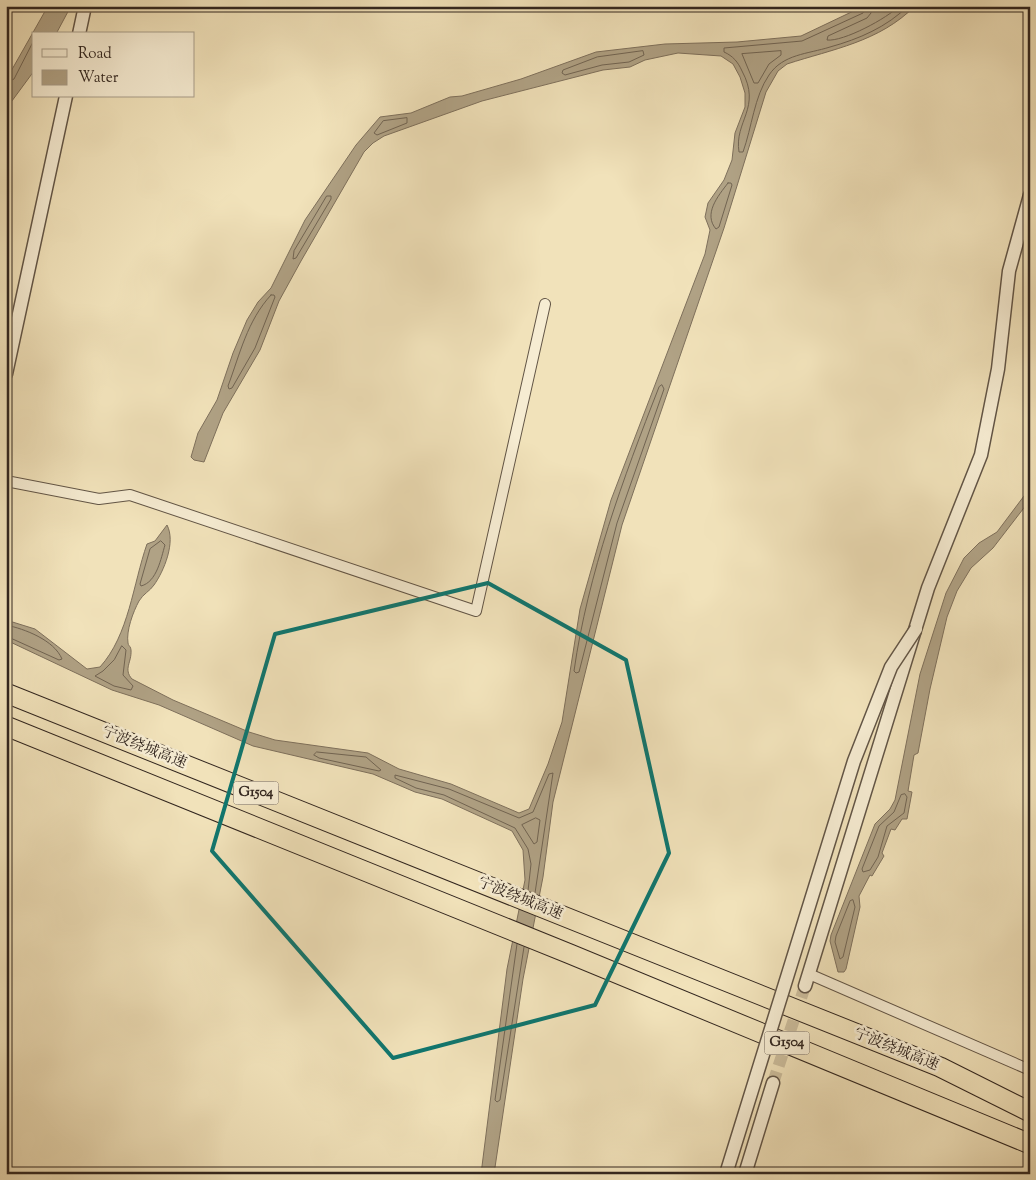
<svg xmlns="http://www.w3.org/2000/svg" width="1036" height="1180" font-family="'Sorts Mill Goudy','Noto Serif SC',serif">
<rect width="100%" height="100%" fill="#f1e2ba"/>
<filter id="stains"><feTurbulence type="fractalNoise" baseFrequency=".004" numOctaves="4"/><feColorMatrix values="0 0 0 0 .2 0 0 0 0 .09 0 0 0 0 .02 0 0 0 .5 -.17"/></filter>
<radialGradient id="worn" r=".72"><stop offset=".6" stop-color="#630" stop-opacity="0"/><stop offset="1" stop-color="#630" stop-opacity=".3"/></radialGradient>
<!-- water -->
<g fill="#b0a285" stroke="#7e705c">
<polygon points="48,6 71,6 56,34 34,34 34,71 6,109 6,80"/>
<path d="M864,6H915C879,42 833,49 787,64L778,71L766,92L724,228L622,525L553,802L543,877L523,979L494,1174H481L507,969L525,880L523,850L512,831L442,799L415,792L373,774L253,746L159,705L112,690L6,640V620L35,629L87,669L100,667C129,635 133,584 147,544L155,541L167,525C176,542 164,571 154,585C150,591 143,594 139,601C133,612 126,631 128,643C129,648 130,644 131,650C132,662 123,669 132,679L173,700L249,732L275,740L368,753L399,769L451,784L519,813L529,809L548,764L562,722L580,609L611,500L705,254L710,230L705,217L708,203L724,180L732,160L735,133L745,107V93L740,77L733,64L721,56L678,53L645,60L630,67L603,70L482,101L384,136L373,143L364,152L301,261L279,301L260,350L223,413L204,462L194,460L191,457L198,433L217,400L233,353L247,320L258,302L271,288L305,220L356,145L380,117L411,113L450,97L462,96L521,79L596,52L665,44L737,42L801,36Z"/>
<polygon points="1030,488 1030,500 993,548 971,568 957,591 947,617 930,689 918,753 914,755 908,791 912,792 907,819 902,819 895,830 891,829 882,853 884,856 872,876 870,875 859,896 860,907 846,969 844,972 838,972 830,941 831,935 875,824 890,809 895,800 920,674 946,593 964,558 979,543 997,532"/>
</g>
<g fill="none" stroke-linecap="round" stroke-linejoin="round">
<!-- shore -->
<g stroke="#716452" stroke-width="1">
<path d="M866,6L863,13L802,41L724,48V52C733,56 738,62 742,71C762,108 734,121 739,152H743C752,127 754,97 769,75C783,54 808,54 830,47C859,39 887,27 908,6"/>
<path d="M872,6L871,13L867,18L828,36L827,40C843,42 888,18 899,6"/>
<polygon points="643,51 644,55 629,62 602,65 565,75 562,73 563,70 597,57"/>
<polygon points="781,51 781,55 769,64 758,83 754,83 742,54"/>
<polyline points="6,83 14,79 34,40"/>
<polygon points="407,118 407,123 377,135 374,133 383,121"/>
<path d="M728,183H731L732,185L719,227L716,229C703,214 718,196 728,183Z"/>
<polygon points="327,196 331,196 331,199 296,258 293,259 294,251"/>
<path d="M271,295H274L275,297L255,348L232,388L229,389L228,386C240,354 247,321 271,295Z"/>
<path d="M662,385L664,389L617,523L579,672L576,673L574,671C588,573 623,479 659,387Z"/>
<path d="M161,541L165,545C161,558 157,582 141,586L140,584L150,549Z"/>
<path d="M6,625C25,629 54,640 62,659L59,660L6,636"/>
<polygon points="122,646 126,650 123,675 133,686 131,690 114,686 95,676 103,671 114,660"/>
<polygon points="317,752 366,757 381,770 379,771 319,758 314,755"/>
<polygon points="905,794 907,797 904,813 887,826 878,857 870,870 863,872 862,869 879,826 894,812 901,795"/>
<polygon points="536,818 540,820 537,842 534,844 522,825"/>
<polyline points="528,891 531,864 528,849 515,828 444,795 416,788 395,778 395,775 449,789 519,818 533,812 549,774 553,773 535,893"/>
<polygon points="853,900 855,907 843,957 840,959 835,942 836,936 850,901"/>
<polyline points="517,944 495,1100 497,1102 500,1100 524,947"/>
</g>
<!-- tertiary-tunnel -->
<polyline stroke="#cbbc9b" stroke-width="12" stroke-dasharray="12 6" stroke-linecap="butt" points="773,1083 805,986"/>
<!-- minor casing -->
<g stroke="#625546" stroke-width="12">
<g id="minor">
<polyline points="6,481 99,499 130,495 476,611 545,304"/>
<polyline points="809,974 1030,1070"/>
</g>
</g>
<!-- tertiary casing -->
<g stroke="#625546" stroke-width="15">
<g id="tertiary">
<polyline points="79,34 85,6"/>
<polyline points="6,374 66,96"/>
<polyline points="805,986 928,588 981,455 998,369 1009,271 1030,195"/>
<polyline points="745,1174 773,1083"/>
</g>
</g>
<!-- motorway casing -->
<g stroke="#32261f" stroke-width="21">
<g id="motorway">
<polyline points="6,693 940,1067 1030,1112"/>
<polyline points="6,726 570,954 1030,1144"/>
</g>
</g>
<!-- minor -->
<use href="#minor" stroke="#f6ecd2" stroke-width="10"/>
<!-- tertiary -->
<use href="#tertiary" stroke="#f6ecd2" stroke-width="12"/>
<!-- motorway -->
<use href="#motorway" stroke="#f1e2ba" stroke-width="19"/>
<!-- tertiary-bridge casing -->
<g stroke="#625546" stroke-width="15" stroke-linecap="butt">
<polyline id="tertiary-bridge" points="726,1174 854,761 891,667 916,629"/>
</g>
<!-- tertiary-bridge -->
<use href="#tertiary-bridge" stroke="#f6ecd2" stroke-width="12"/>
</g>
<!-- marked area -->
<path fill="none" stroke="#0f766e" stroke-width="4" stroke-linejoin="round" d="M488,583L626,660L669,853L595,1005L393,1058L212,851L275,634Z"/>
<g text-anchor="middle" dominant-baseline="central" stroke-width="5" stroke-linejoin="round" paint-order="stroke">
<!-- shield labels -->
<g fill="#f6ecd2" stroke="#6d6155" stroke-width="1">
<rect x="233.5" y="781.5" width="45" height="23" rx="4"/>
<rect x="764.5" y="1031.5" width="45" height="23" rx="4"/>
</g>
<g font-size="14" font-weight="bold" fill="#32261f">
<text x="256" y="793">G1504</text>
<text x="787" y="1043">G1504</text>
</g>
<!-- street labels -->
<g font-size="15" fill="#32261f" stroke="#f6ecd2">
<text transform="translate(144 748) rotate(22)">宁波绕城高速</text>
<text transform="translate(520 899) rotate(22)">宁波绕城高速</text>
<text transform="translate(896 1050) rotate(22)">宁波绕城高速</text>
</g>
</g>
<!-- margin -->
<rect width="1036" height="1180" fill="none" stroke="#f1e2ba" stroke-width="25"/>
<rect x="8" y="8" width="1021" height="1165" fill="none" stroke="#32261f" stroke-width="2.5"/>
<rect x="12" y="12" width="1011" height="1155" fill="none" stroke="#32261f"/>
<!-- legend -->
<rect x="32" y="32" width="162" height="65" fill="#f6ecd2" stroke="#a89d8a"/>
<rect x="42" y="49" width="25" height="8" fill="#f6ecd2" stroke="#a89d8a"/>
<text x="78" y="58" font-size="15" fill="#32261f">Road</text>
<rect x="42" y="70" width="25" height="15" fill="#b0a285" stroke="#a89d8a"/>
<text x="78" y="82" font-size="15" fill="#32261f">Water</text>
<rect width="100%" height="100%" filter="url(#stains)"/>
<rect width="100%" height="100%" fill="url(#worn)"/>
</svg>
